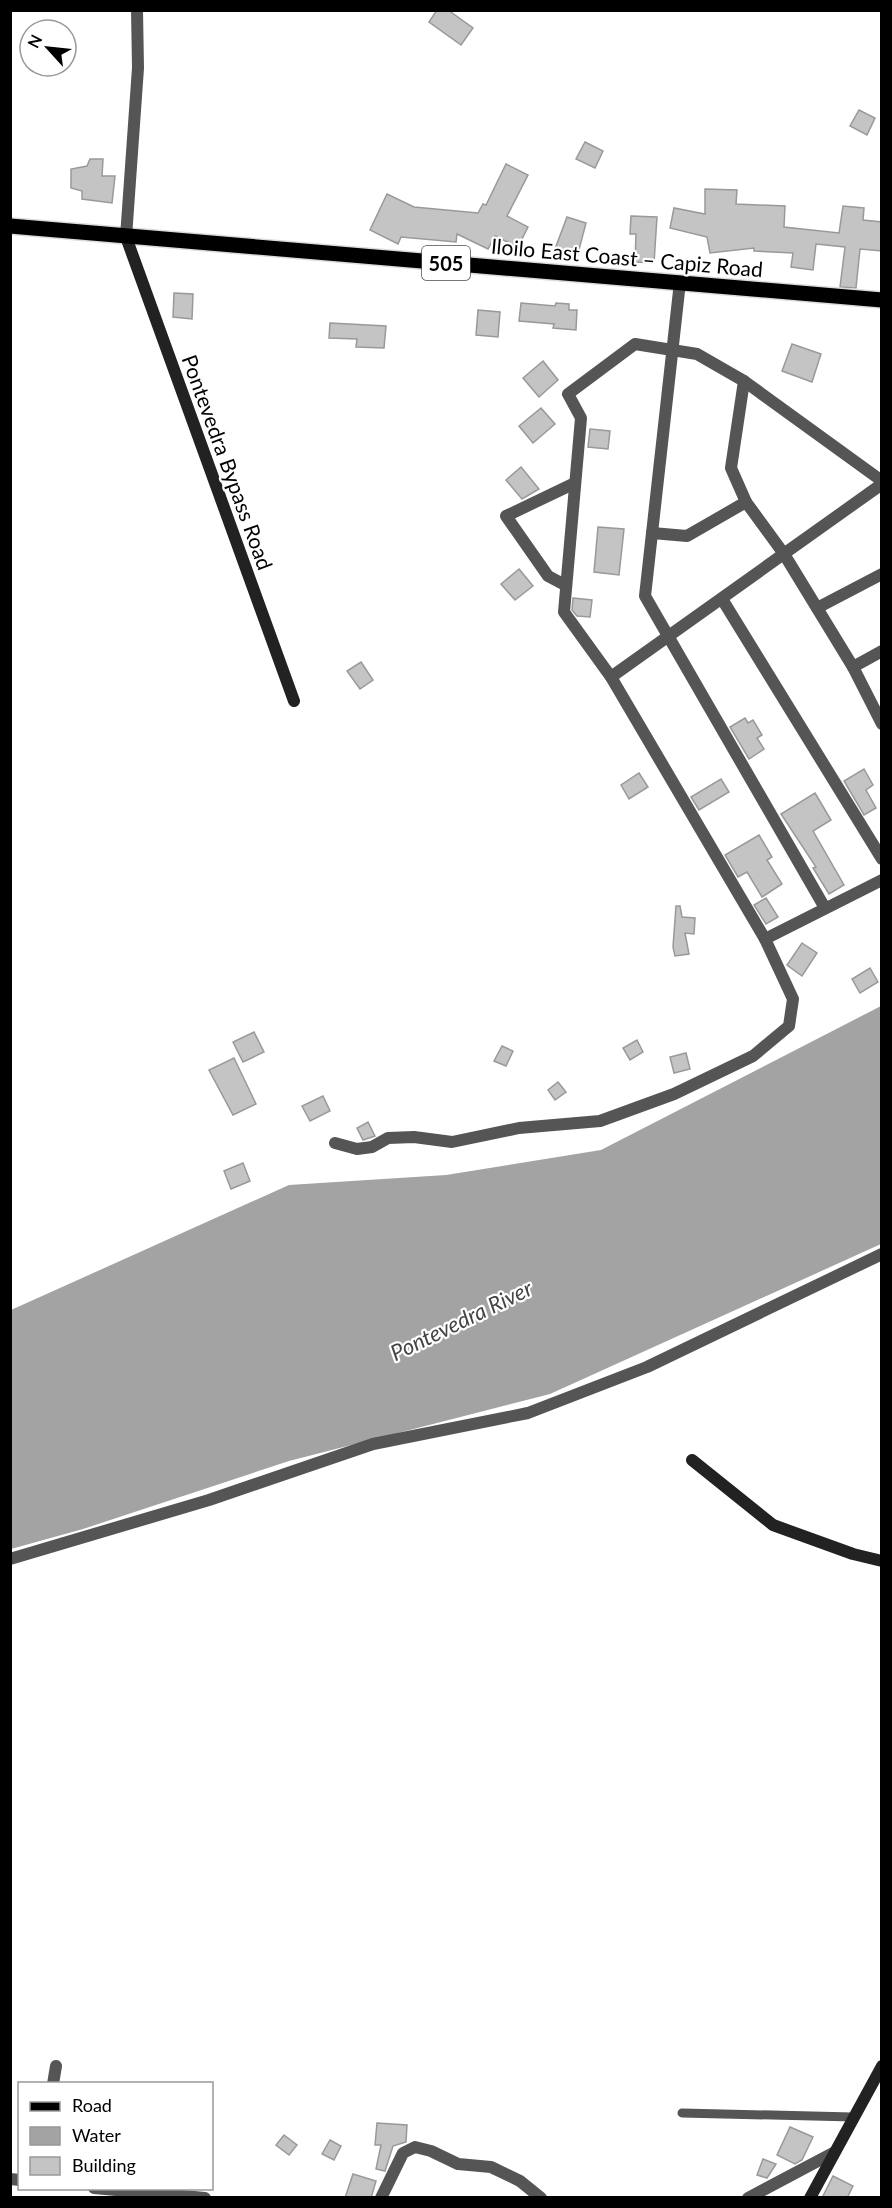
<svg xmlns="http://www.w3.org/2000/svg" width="892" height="2208" font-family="Lato,sans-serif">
<rect width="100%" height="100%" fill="#fff"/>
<!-- water -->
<polygon fill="#a3a3a3" points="881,1006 881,1244 550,1394 289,1461 83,1529 11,1549 11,1310 289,1185 446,1175 601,1150"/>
<!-- building -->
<g fill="#c4c4c4" stroke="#999" stroke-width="1.5">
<polygon points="437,10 448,10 473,28 461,45 429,22"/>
<polygon points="859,110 875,118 867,135 850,126"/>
<polygon points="585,142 603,151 595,168 576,159"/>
<polygon points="90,159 103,159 102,176 115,176 112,203 82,199 82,191 71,188 71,169 87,166"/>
<polygon points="506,164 528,175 507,216 528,227 518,247 495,236 488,249 457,234 456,242 401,237 398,244 370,230 387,194 414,207 478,213 483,204 486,205"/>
<polygon points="705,189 737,190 736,204 785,206 784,227 839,233 843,206 864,208 863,220 882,222 882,251 860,249 856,288 840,287 845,247 816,244 813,270 791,267 793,253 754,251 754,248 710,253 707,237 670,228 674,208 705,214"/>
<polygon points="631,216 657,217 654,263 635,262 636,234 630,234"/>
<polygon points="567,217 586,223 576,261 561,256 563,251 555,249"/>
<polygon points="174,293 193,294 192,319 173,317"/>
<polygon points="521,303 555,306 556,303 569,304 569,310 577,310 576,330 553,328 554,324 519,321"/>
<polygon points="478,310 500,312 498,337 476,335"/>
<polygon points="330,323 386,326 384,348 356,347 357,339 329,338"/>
<polygon points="792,344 821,354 812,382 782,371"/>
<polygon points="543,361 558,380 539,397 523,378"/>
<polygon points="541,408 555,424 533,443 519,426"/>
<polygon points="590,429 610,431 608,449 588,447"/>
<polygon points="521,467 539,489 522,499 506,480"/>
<polygon points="598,527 624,529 619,575 594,572"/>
<polygon points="519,569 533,586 515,600 501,584"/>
<polygon points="573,598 592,600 590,617 577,616 572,610"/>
<polygon points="361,662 373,680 360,689 347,671"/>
<polygon points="745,718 748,723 753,720 762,735 757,738 764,749 749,759 730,727"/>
<polygon points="864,769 873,785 866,790 876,808 864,815 844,781"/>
<polygon points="639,773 648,787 629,799 621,785"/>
<polygon points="721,779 729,792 699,810 691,797"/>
<polygon points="815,793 831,820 813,831 844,885 829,894 813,868 816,867 781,814"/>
<polygon points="759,835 772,857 767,860 782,884 762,897 747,872 738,877 725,855"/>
<polygon points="766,898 778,917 766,924 754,905"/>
<polygon points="676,906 680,906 682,917 695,918 694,934 685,933 689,954 675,956 673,947"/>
<polygon points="802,943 817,953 802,976 787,965"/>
<polygon points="870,968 878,982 860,993 852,979"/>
<polygon points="254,1032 264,1052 243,1062 233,1042"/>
<polygon points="637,1040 643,1052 630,1060 623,1048"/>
<polygon points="502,1046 513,1051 506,1066 494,1061"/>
<polygon points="686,1053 690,1069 674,1073 670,1057"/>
<polygon points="234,1058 256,1104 233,1115 209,1070"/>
<polygon points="558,1082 566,1092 555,1100 548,1090"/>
<polygon points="323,1096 330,1111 310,1121 302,1106"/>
<polygon points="368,1122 375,1136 363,1140 357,1128"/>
<polygon points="243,1163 250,1181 231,1189 224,1171"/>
<polygon points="377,2123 407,2125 406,2142 393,2146 385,2171 376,2169 381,2145 375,2145"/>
<polygon points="790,2127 813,2137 802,2160 795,2164 777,2155"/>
<polygon points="284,2135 297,2145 289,2155 276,2145"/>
<polygon points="330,2140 341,2146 334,2160 322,2154"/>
<polygon points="763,2159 776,2164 767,2178 757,2175"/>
<polygon points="353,2174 376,2181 371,2198 345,2198"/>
<polygon points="833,2176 853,2186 847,2198 822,2198"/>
</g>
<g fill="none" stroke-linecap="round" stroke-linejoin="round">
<!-- primary casing -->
<g stroke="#dbdbdb" stroke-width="18">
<polyline id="primary" points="10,226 882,300"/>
</g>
<!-- service -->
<polyline stroke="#555" stroke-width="9" points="682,2113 853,2117"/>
<!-- minor -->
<g stroke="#555" stroke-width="12">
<polyline points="126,237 138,68 137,10"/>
<polyline points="680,282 645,596 825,908"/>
<polyline points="744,381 882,481"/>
<polyline points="652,533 687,536 746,502"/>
<polyline points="565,585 548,576 506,516 575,483"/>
<polyline points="722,599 882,859"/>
<polyline points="817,608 882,574"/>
<polyline points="853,667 882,651"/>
<polyline points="611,677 882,484"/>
<polyline points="882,724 853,667 784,554 746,502 731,468 744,381 697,354 635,344 568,394 581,418 564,612 611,677 765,939 882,880"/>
<polyline points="335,1143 357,1149 372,1147 388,1138 414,1137 452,1142 519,1128 600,1121 674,1094 753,1056 789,1026 793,999 765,939"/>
<polyline points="10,1559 209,1500 373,1444 528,1413 647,1367 882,1254"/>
<polyline points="53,2084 56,2066"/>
<polyline points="10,2179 20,2180"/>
<polyline points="94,2188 205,2198"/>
<polyline points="381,2198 403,2153 415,2147 431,2151 458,2164 491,2167 520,2181 541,2198"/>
<polyline points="748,2198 833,2153"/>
</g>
<!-- secondary -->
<g stroke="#222" stroke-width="12">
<polyline points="126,237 294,701"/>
<polyline points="692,1460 773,1525 853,1554 882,1561"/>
<polyline points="810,2198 882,2066"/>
</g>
<!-- primary -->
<use href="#primary" stroke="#000" stroke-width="15"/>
</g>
<g text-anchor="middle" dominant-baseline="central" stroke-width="4.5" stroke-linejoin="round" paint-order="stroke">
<!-- shield labels -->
<rect fill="#fff" stroke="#4c4c4c" stroke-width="1.5" x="422" y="246" width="48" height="34" rx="4.5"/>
<g font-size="20" font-weight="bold" fill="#000">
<text x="446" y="263">505</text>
</g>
<!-- street labels -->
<g font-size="21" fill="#000" stroke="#fff">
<text transform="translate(627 257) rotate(5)">Iloilo East Coast – Capiz Road</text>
<text transform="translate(228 462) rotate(70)">Pontevedra Bypass Road</text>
</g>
<!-- water labels -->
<g font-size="22" font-style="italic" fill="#444" stroke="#fff">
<text transform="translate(461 1320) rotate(-26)">Pontevedra River</text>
</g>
</g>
<!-- border -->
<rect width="892" height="2208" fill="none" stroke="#000000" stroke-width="24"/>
<!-- legend -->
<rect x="18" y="2082" width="195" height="108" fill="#ffffff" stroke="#999999" stroke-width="1.5"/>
<rect x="30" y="2102" width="30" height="9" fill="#000000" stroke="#999999" stroke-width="1.5"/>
<text x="72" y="2112" font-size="18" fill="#000000">Road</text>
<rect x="30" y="2127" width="30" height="18" fill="#a3a3a3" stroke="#999999" stroke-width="1.5"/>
<text x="72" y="2142" font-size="18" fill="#000000">Water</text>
<rect x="30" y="2157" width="30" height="18" fill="#c4c4c4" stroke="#999999" stroke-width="1.5"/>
<text x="72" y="2172" font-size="18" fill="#000000">Building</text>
<!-- north arrow -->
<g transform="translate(48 48) rotate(297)"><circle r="28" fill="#ffffff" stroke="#999999" stroke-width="1.5"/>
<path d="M0-4.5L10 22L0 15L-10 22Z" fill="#000000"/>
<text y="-9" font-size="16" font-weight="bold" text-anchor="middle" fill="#000000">N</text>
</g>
</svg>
